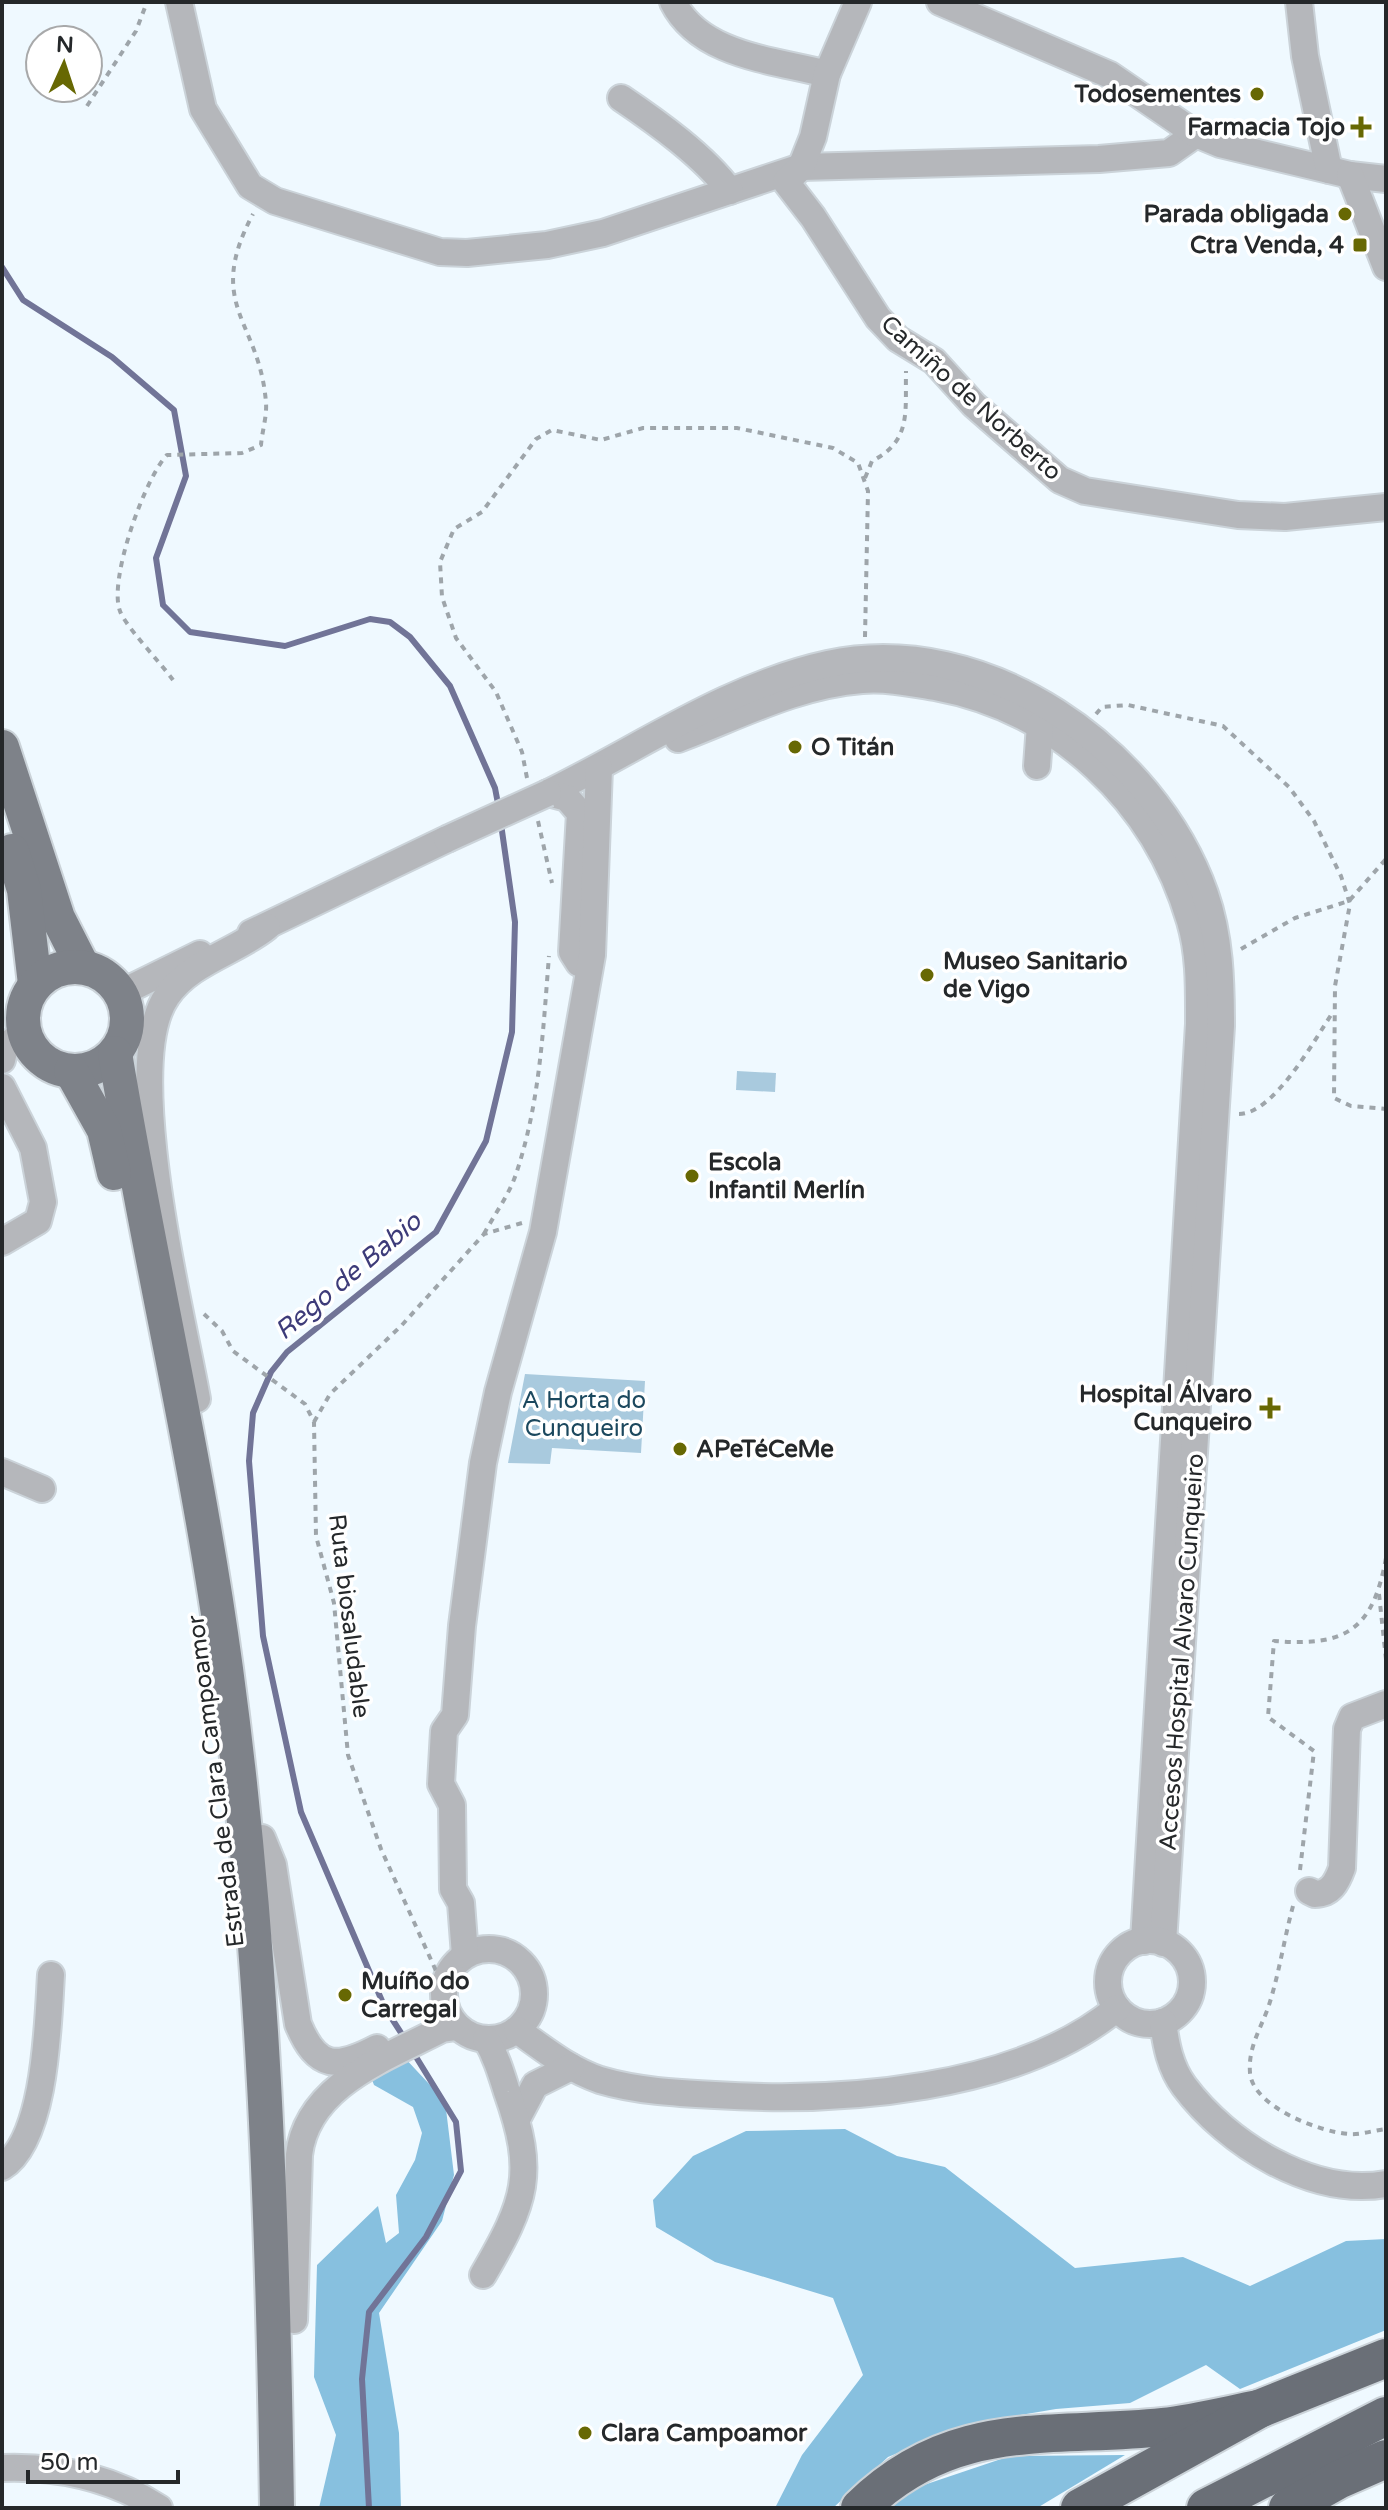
<svg xmlns="http://www.w3.org/2000/svg" width="1388" height="2510" font-family="'Varela Round',sans-serif">
<rect width="100%" height="100%" fill="#eff9ff"/>
<!-- green -->
<g fill="#a9cade">
<polygon points="737,1071 776,1073 775,1092 736,1090"/>
<polygon points="525,1374 645,1381 641,1453 552,1448 550,1464 508,1463"/>
</g>
<!-- forest -->
<g fill="#87c0df">
<polygon points="402,2055 445,2101 454,2175 442,2221 379,2313 399,2433 401,2508 319,2508 336,2435 314,2377 317,2265 378,2206 386,2243 399,2233 396,2195 415,2160 422,2133 413,2107 374,2085 369,2072"/>
<polygon points="845,2129 897,2156 945,2167 1075,2268 1183,2257 1250,2286 1346,2241 1386,2239 1386,2330 1240,2389 1206,2365 1130,2403 1056,2409 968,2424 888,2457 833,2508 775,2508 802,2455 863,2375 833,2298 715,2262 656,2227 653,2200 693,2156 746,2131"/>
<polygon points="1125,2455 1037,2508 889,2508 918,2487 1010,2456"/>
</g>
<g fill="none" stroke-linecap="round" stroke-linejoin="round">
<!-- stream -->
<g stroke="#717497" stroke-width="6">
<polyline points="2,267 23,300 112,357 174,410 186,476 156,558 163,605 190,632 285,646 370,619 390,622 410,637 450,686 495,788 499,809"/>
<polyline points="405,2039 385,2008 301,1812 263,1636 249,1461 253,1413 271,1372 287,1352 436,1232 486,1141 512,1032 515,922 501,824"/>
<polyline points="369,2508 362,2379 369,2312 426,2237 461,2171 456,2122 413,2052"/>
</g>
<!-- minor casing -->
<g stroke="#cbd3d9" stroke-width="30">
<g id="minor">
<polyline points="179,2 203,109 250,186 275,201 440,252 467,253 547,245 603,233 801,167 1099,159 1169,153 1196,134"/>
<path d="M673,2C700,56 774,60 827,74"/>
<polyline points="858,2 827,74 813,137 801,167 786,182 813,217 878,318 898,339 934,361 974,405 1060,480 1085,491 1238,515 1285,517 1386,507"/>
<polyline points="940,2 1110,75 1196,134 1220,144 1350,175 1386,179"/>
<polyline points="1299,2 1305,56 1329,170"/>
<path d="M621,98C658,123 704,156 730,191"/>
<polyline points="1350,175 1386,267"/>
<path d="M678,739C739,716 797,685 862,680C887,678 911,683 935,687C1059,710 1155,801 1190,921C1200,955 1199,989 1199,1024L1144,1941"/>
<polyline points="1037,766 1040,725"/>
<path d="M548,793C640,748 727,686 828,664C985,630 1154,749 1205,894C1220,937 1221,981 1221,1026L1163,1943"/>
<polyline points="548,793 567,798 580,813 572,952 579,963"/>
<polyline points="251,933 447,839"/>
<polyline points="121,993 200,954"/>
<polyline points="2,1060 5,1047 24,1032"/>
<polyline points="2,1087 33,1148 43,1202 38,1221 2,1242"/>
<path d="M197,1399C182,1314 119,1064 167,996C190,962 236,952 267,927"/>
<polyline points="2,1472 42,1489"/>
<path d="M262,1838L273,1865L298,2024C317,2070 337,2069 377,2048"/>
<path d="M1309,1891L1315,1894C1331,1894 1337,1882 1342,1868L1347,1729L1352,1717L1386,1704"/>
<circle cx="1150" cy="1982" r="42"/>
<circle cx="489" cy="1994" r="45"/>
<polyline points="465,1955 461,1903 453,1889 452,1805 441,1784 444,1731 455,1715 462,1626 483,1463 498,1392 543,1232 592,955 599,768"/>
<path d="M1163,2022C1166,2045 1170,2067 1184,2086C1227,2144 1312,2197 1386,2184"/>
<path d="M517,2030C544,2049 568,2069 600,2080C637,2091 676,2093 715,2095C839,2103 1017,2091 1117,2008"/>
<polyline points="517,2119 535,2085 571,2067"/>
<path d="M2,2167C46,2140 48,2022 51,1975"/>
<path d="M483,2275C526,2201 536,2174 507,2092C501,2073 496,2056 486,2039"/>
<path d="M294,2320L299,2155C307,2085 386,2058 442,2029L456,2027"/>
<path d="M2,2468C59,2466 111,2477 159,2508"/>
</g>
</g>
<!-- major casing -->
<g stroke="#cbd3d9" stroke-width="38">
<g id="major">
<polyline points="2,747 58,918 83,967"/>
<polyline points="12,851 24,890 35,984"/>
<circle cx="75" cy="1019" r="52"/>
<path d="M115,1053C149,1259 198,1462 226,1669C264,1948 273,2227 277,2508"/>
<polyline points="71,1071 104,1130 114,1173"/>
</g>
</g>
<!-- highway casing -->
<g stroke="#cbd3d9" stroke-width="42">
<g id="highway">
<path d="M860,2508C953,2417 1048,2439 1163,2427C1196,2423 1228,2415 1259,2409"/>
<polyline points="1080,2508 1259,2409 1386,2358"/>
<polyline points="1206,2508 1386,2416"/>
<polyline points="1288,2508 1340,2479 1386,2459"/>
</g>
</g>
<!-- path -->
<g stroke="#9ea5aa" stroke-width="4" stroke-dasharray="6 6" stroke-linecap="butt">
<polyline points="87,106 136,31 147,2"/>
<path d="M865,478L872,461C912,441 905,411 906,371"/>
<path d="M173,680C161,663 125,626 120,611C108,580 145,478 167,455L242,453L261,445C262,432 267,416 266,403C260,320 204,306 253,214"/>
<polyline points="1096,714 1102,707 1128,705 1223,726 1289,787 1314,821 1341,876 1350,904 1335,986 1334,1098 1351,1106 1386,1109"/>
<polyline points="527,778 522,752 496,692 456,638 442,597 440,562 454,529 482,512 536,439 552,430 601,440 643,428 737,428 833,448 858,463 868,491 865,637"/>
<polyline points="538,821 552,883"/>
<polyline points="1241,949 1295,918 1349,901 1386,859"/>
<path d="M1239,1114C1274,1114 1315,1039 1333,1012"/>
<path d="M484,1234C494,1215 509,1195 516,1174C540,1103 543,1030 549,956"/>
<polyline points="204,1314 222,1331 233,1351 305,1404 314,1422 316,1536 334,1603 348,1755 381,1849 446,1993"/>
<polyline points="314,1422 330,1394 402,1325 484,1234 522,1223"/>
<polyline points="1379,1594 1386,1659"/>
<path d="M1300,1870L1314,1751L1268,1717L1274,1641C1347,1647 1373,1629 1386,1558"/>
<path d="M1293,1906C1284,1939 1279,1975 1268,2008C1260,2030 1248,2048 1250,2073C1253,2107 1320,2132 1349,2134C1361,2135 1375,2130 1386,2129"/>
</g>
<!-- minor -->
<use href="#minor" stroke="#b5b7bb" stroke-width="26"/>
<!-- major -->
<use href="#major" stroke="#7e8289" stroke-width="34"/>
<!-- highway -->
<use href="#highway" stroke="#6a6f77" stroke-width="38"/>
<!-- minor-bridge casing -->
<g stroke="#cbd3d9" stroke-width="30" stroke-linecap="butt">
<polyline id="minor-bridge" points="447,839 548,793"/>
</g>
<!-- minor-bridge -->
<use href="#minor-bridge" stroke="#b5b7bb" stroke-width="26"/>
</g>
<!-- markers -->
<g fill="#676803" stroke="#fff" stroke-width="3">
<circle cx="1257" cy="94" r="8"/>
<path d="M1357 115h8v8h8v8h-8v8h-8v-8h-8v-8h8z"/>
<circle cx="1345" cy="214" r="8"/>
<rect x="1352" y="237" width="16" height="16" rx="4"/>
<circle cx="795" cy="747" r="8"/>
<circle cx="927" cy="975" r="8"/>
<circle cx="692" cy="1176" r="8"/>
<path d="M1266 1396h8v8h8v8h-8v8h-8v-8h-8v-8h8z"/>
<circle cx="680" cy="1449" r="8"/>
<circle cx="345" cy="1995" r="8"/>
<circle cx="585" cy="2433" r="8"/>
</g>
<g text-anchor="middle" dominant-baseline="central" stroke-width="7" stroke-linejoin="round" paint-order="stroke">
<!-- poi labels -->
<g font-size="24" font-weight="bold" fill="#25282a" stroke="#fff" text-anchor="start">
<text x="1241" y="94" text-anchor="end">Todosementes</text>
<text x="1345" y="127" text-anchor="end">Farmacia Tojo</text>
<text x="1329" y="214" text-anchor="end">Parada obligada</text>
<text x="1344" y="245" text-anchor="end">Ctra Venda, 4</text>
<text x="811" y="747">O Titán</text>
<text x="943" y="961">Museo Sanitario<tspan x="943" dy="28">de Vigo</tspan></text>
<text x="708" y="1162">Escola<tspan x="708" dy="28">Infantil Merlín</tspan></text>
<text x="1252" y="1394" text-anchor="end">Hospital Álvaro<tspan x="1252" dy="28">Cunqueiro</tspan></text>
<text x="696" y="1449">APeTéCeMe</text>
<text x="361" y="1981">Muíño do<tspan x="361" dy="28">Carregal</tspan></text>
<text x="601" y="2433">Clara Campoamor</text>
</g>
<!-- street labels -->
<g font-size="24" fill="#25282a" stroke="#fff">
<text transform="translate(971 398) rotate(42)">Camiño de Norberto</text>
<text transform="translate(349 1616) rotate(83)">Ruta biosaludable</text>
<text transform="translate(1182 1652) rotate(-86)">Accesos Hospital Alvaro Cunqueiro</text>
<text transform="translate(216 1781) rotate(-97)">Estrada de Clara Campoamor</text>
</g>
<!-- park labels -->
<g font-size="24" fill="#1b485e" stroke="#fff">
<text x="584" y="1400">A Horta do<tspan x="584" dy="28">Cunqueiro</tspan></text>
</g>
<!-- water labels -->
<g font-size="26" font-style="italic" fill="#3d3b79" stroke="#fff">
<text transform="translate(348 1276) rotate(-40)">Rego de Babio</text>
</g>
</g>
<!-- border -->
<rect width="1388" height="2510" fill="none" stroke="#25282a" stroke-width="8"/>
<!-- north arrow -->
<g transform="translate(64 64) rotate(3)"><circle r="38" fill="#ffffff" stroke="#a8a9aa" stroke-width="2"/>
<path d="M0-6L14 30L0 20L-14 30Z" fill="#676803"/>
<text y="-12" font-size="22" font-weight="bold" text-anchor="middle" fill="#25282a">N</text>
</g>
<!-- scale -->
<path d="M28 2470v12h150v-12" fill="none" stroke="#25282a" stroke-width="4"/>
<text x="40" y="2470" font-size="24" fill="#25282a" stroke="#ffffff" stroke-width="6" paint-order="stroke">50 m</text>
</svg>
